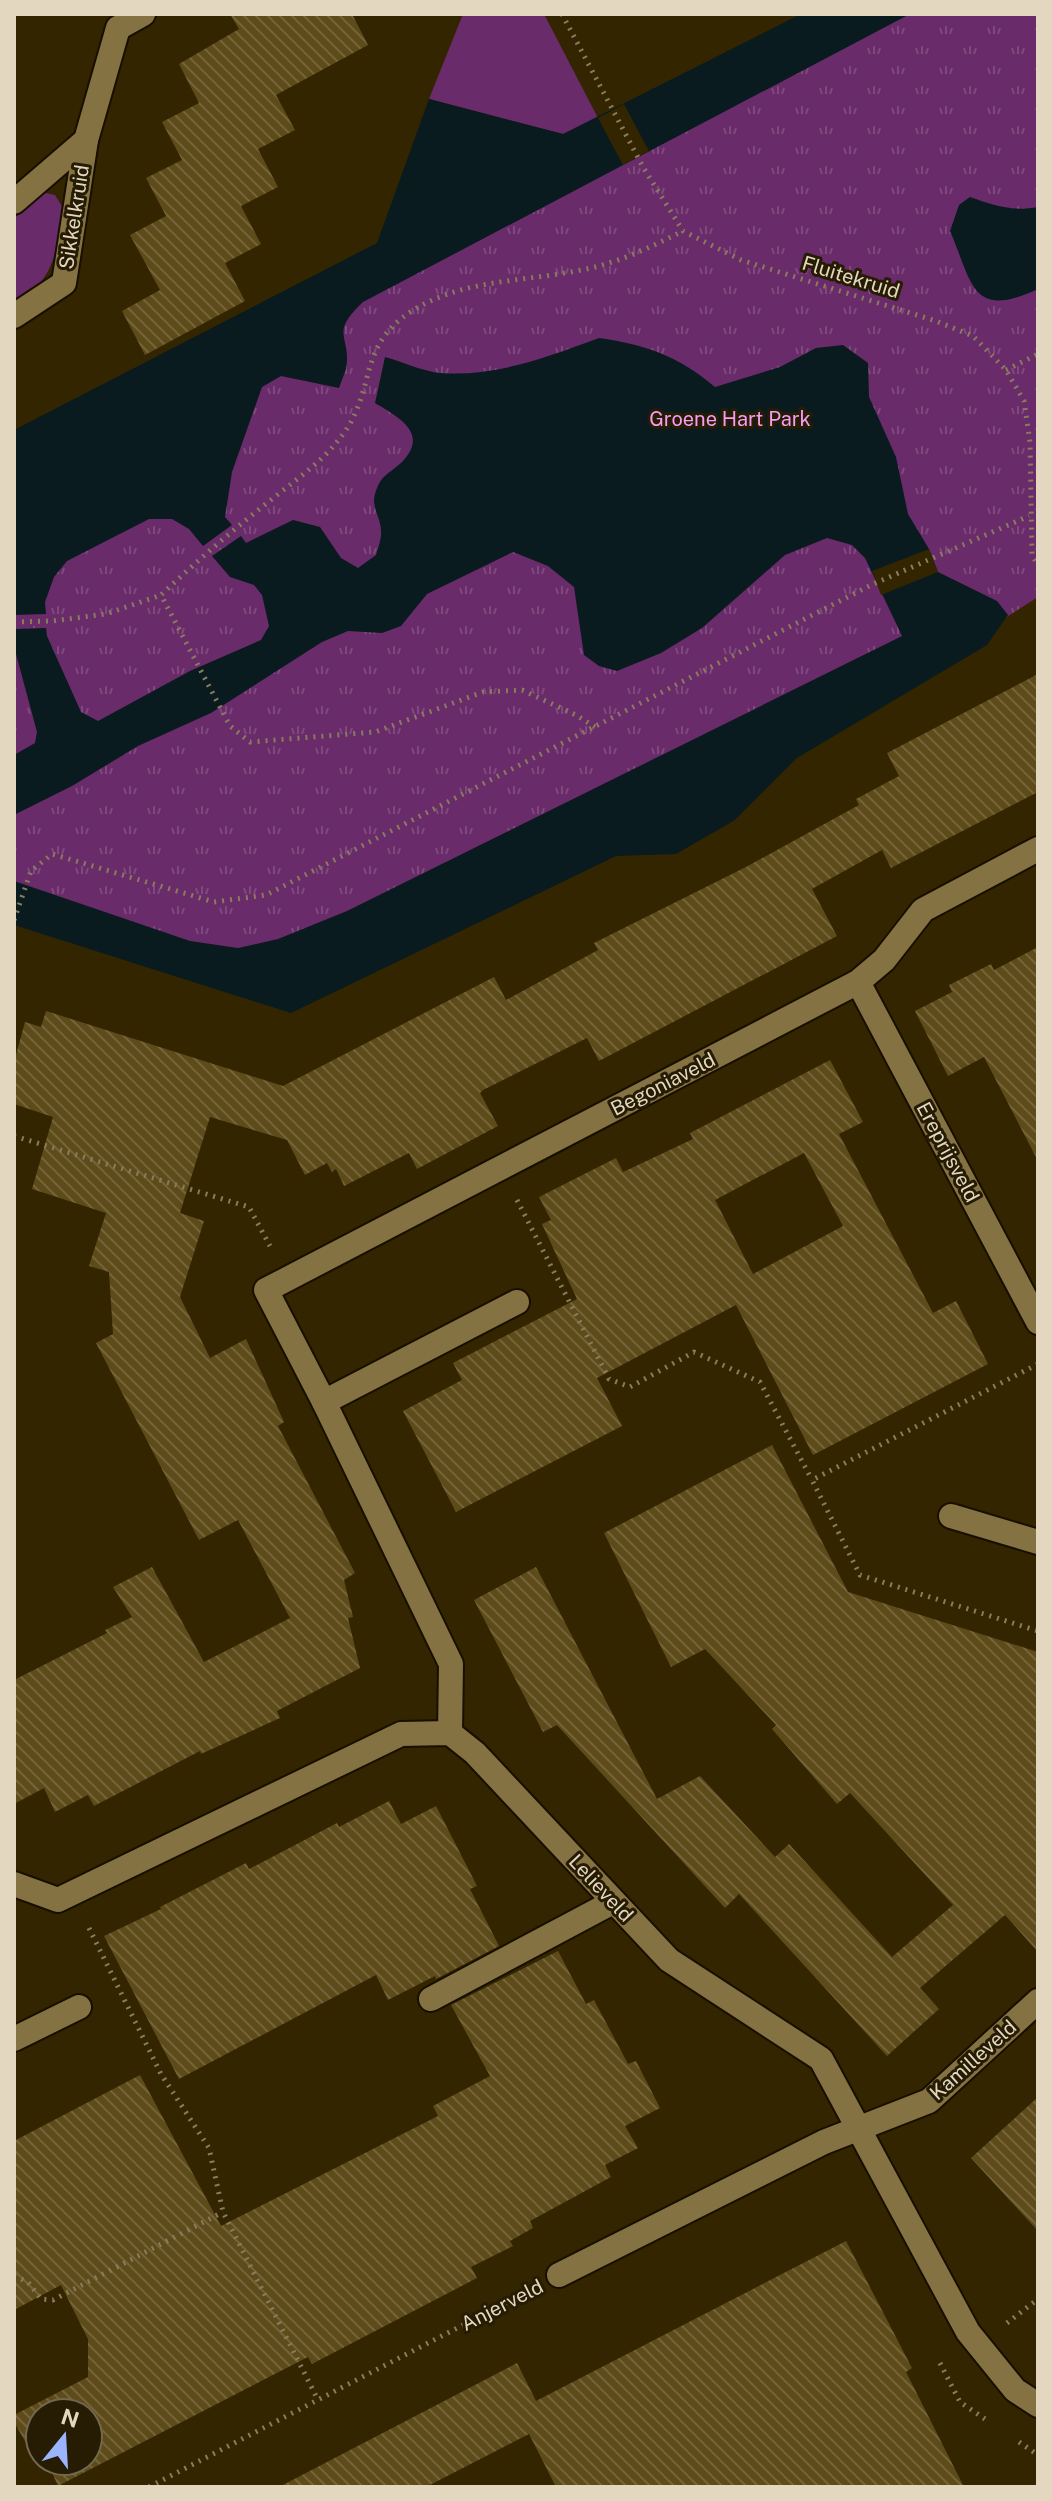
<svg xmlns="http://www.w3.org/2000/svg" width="1052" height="2501" font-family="'Public Sans',sans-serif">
<defs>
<pattern id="park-tufts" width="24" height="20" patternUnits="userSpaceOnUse" patternTransform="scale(2)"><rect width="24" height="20" fill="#6a2b6a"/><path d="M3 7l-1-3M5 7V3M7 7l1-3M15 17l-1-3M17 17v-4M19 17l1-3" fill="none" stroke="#7f497e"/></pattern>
<pattern id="building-back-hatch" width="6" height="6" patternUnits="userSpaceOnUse" patternTransform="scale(2)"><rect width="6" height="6" fill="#5e4b1a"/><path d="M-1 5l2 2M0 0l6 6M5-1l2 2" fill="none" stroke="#75643a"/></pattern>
</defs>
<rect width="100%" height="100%" fill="#332500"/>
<!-- grass -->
<g fill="#6a2b6a">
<polygon points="463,14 544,14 598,118 563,134 429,99"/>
<path d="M41,192L55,195L66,213C57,246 52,290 14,299V217Z"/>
</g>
<!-- park -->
<polygon fill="url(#park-tufts)" points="844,14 1038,14 1038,597 966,643 284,993 14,906 14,450"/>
<!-- water -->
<g fill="#091b1e">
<path d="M801,14H910L363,302C328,335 352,335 346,369C344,375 341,382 339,388L281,376L262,387L232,472L225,517L232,525L203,546L189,529L172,519H149L67,561L54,577L45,602L46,614L14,615V430L377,243L429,99L563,134Z"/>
<path d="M970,197C992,205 1014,212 1038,207V289C971,320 973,284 950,231L959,205Z"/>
<path d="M599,338C647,345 678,356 715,387L780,367L816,348L843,345L868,363L869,397L896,457L908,514L929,549L938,572L997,601L1008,615L987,645L797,758L735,820L676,854L616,856L291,1013L14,925V881L190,941L238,948L278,939L347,911L902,636L865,558L852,545L827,538L785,555L702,628L661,653L617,671L599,666L584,655L574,587L548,566L513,552L427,594L401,626L382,633L348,631L322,642L211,713L138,746L72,786L14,815V755L35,743L37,732L16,654L14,629L46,628L47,636L81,712L98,721L190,671L261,640L269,626L262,595L254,585L230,577L212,556L241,536L246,543L293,520L320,527L341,558L358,568L376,555C378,548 382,538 381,531C381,518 371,507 375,494C381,474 388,475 402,462C430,433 398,417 375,403L385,357C403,362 422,371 440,373C497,377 547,357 599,338Z"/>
</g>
<!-- pier -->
<g fill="#332500">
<polygon points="624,104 649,151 623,165 598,118"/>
<polygon points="929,549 938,572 881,595 872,571"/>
</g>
<!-- building -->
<g fill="url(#building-back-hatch)" fill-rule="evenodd">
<polygon points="230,14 352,14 368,45 276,95 295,130 258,149 278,187 241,206 261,244 225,263 245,301 145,355 122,311 160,290 130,235 166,216 146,178 182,160 162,122 199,103 179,64 239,29"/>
<polygon points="1038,674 1038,792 891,868 882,850 812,889 837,936 599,1061 587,1038 483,1090 480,1093 498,1126 417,1169 409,1153 344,1186 336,1169 332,1172 327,1163 305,1175 287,1140 210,1117 180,1213 204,1221 180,1297 210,1358 246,1339 284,1422 278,1426 355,1573 344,1580 353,1617 348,1618 360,1668 277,1711 280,1718 201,1754 200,1751 94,1806 88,1795 55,1812 44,1788 14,1804 14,1680 107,1633 105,1630 132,1617 113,1587 152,1567 204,1662 290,1618 238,1520 199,1540 96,1343 113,1334 109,1272 89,1266 106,1213 32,1189 53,1117 14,1104 14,1062 25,1022 41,1027 46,1011 283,1086 494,977 506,1000 598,950 594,943 746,867 859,805 856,799 899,776 887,753"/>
<polygon points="1038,947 1038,1161 984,1057 948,1076 915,1011 952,992 949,985 991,964 994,970"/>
<path d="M830,1060L863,1122L839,1134L933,1313L956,1301L988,1364L813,1455L736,1305L597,1378L622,1426L456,1512L403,1411L462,1380L453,1363L577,1299L542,1224L551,1220L539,1197L616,1158L623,1172L693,1139L690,1133ZM804,1153L843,1226L753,1274L715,1200Z"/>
<polygon points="772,1445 848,1592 1038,1652 1038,1952 1005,1915 920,1988 939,2009 887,2056 739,1894 725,1908 557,1725 543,1732 474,1600 536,1567 657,1799 700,1776 775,1857 789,1844 892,1957 953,1905 850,1793 837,1804 772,1729 776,1725 705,1649 671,1667 604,1533"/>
<polygon points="389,1801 401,1824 436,1806 477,1886 470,1889 499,1946 436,1979 435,1976 388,2000 376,1975 179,2079 104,1936 161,1909 160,1907 246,1863 249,1869 337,1823 339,1827"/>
<polygon points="558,1951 586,2004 594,2000 628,2064 636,2061 660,2108 625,2126 638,2148 605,2165 611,2177 530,2221 533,2228 510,2241 513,2246 471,2267 477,2278 312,2364 308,2357 58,2486 47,2461 88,2461 88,2413 40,2413 40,2445 30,2450 14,2422 14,2415 88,2377 88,2339 61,2285 14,2310 14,2141 140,2075 221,2226 438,2116 433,2106 490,2076 451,2005"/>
<polygon points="1038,2097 1038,2231 971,2158"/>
<polygon points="846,2241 912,2368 906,2372 964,2487 556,2487 529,2434 426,2487 279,2487 517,2363 536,2401"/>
</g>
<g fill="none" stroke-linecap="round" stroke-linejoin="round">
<!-- minor casing -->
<g stroke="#180f00" stroke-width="28">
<g id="minor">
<polyline points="14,202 86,140 118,28 143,14"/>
<polyline points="14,316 64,283 86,140"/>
<polyline points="858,982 1038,1322"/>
<polyline points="324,1402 517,1302"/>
<polyline points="951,1516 1038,1542"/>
<polyline points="450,1733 451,1664 324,1402 266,1290 858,982 884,960 923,910 1038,849"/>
<polyline points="14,1884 58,1900 401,1734 450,1733 475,1753 669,1960 821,2059 968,2332 1015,2390 1038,2405"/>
<polyline points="431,1999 613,1902"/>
<polyline points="14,2039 79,2007"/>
<polyline points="559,2275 824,2142 929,2101 1038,2001"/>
</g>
</g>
<!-- path -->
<g stroke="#887c5d" stroke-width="5" stroke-dasharray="2 6" stroke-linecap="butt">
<polyline points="562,14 643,167 683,231 741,260 936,321 973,336 1006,370 1024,401 1030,442 1032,555 1038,565"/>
<polyline points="1006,370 1038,354"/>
<polyline points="14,622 52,621 106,614 161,595"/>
<path d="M595,727L576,715L522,690L483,692L375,732L250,742L230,726L161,595C198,560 236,527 276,496C302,475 326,459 346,430C375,387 359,344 412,311C462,279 524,282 581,270C616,264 651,247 683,231"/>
<polyline points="14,920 31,871 52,854 214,902 266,895 871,585 1029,516"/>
<polyline points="14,1136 249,1207 270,1246"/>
<polyline points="517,1200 609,1379 630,1387 694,1352 760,1382 812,1480"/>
<polyline points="1038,1364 812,1480 860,1575 1038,1631"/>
<polyline points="89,1928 161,2074 209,2148 223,2212 318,2400"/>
<polyline points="14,2276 28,2282 41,2299 53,2300 223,2212"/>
<polyline points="1007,2323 1038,2299"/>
<polyline points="940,2363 960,2402 988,2421"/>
<polyline points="1019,2442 1038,2455"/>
<polyline points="149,2487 525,2293"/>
</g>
<!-- minor -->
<use href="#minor" stroke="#857242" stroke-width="24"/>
</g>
<g text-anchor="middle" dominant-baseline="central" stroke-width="6" stroke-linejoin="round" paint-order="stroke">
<!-- street labels -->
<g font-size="20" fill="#e3d8bf" stroke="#261c04">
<text transform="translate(74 217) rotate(-81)">Sikkelkruid</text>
<text transform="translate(851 277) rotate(17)">Fluitekruid</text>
<text transform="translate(663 1084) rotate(-27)">Begoniaveld</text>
<text transform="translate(948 1152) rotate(62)">Ereprijsveld</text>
<text transform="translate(601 1888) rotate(47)">Lelieveld</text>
<text transform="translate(973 2060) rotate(-42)">Kamilleveld</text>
<text transform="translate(502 2305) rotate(-27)">Anjerveld</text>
</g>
<!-- park labels -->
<g font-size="20" fill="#f69cf3" stroke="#261c04">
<text x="730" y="419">Groene Hart Park</text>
</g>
</g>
<!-- border -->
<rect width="1052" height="2501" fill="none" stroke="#e3d8bf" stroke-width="32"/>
<!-- north arrow -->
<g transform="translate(64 2437) rotate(18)"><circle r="38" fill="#261c04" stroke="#72674f" stroke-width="2"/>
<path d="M0-6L14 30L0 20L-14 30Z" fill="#9ab5fd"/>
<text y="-12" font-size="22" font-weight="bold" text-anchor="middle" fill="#e3d8bf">N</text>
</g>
</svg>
